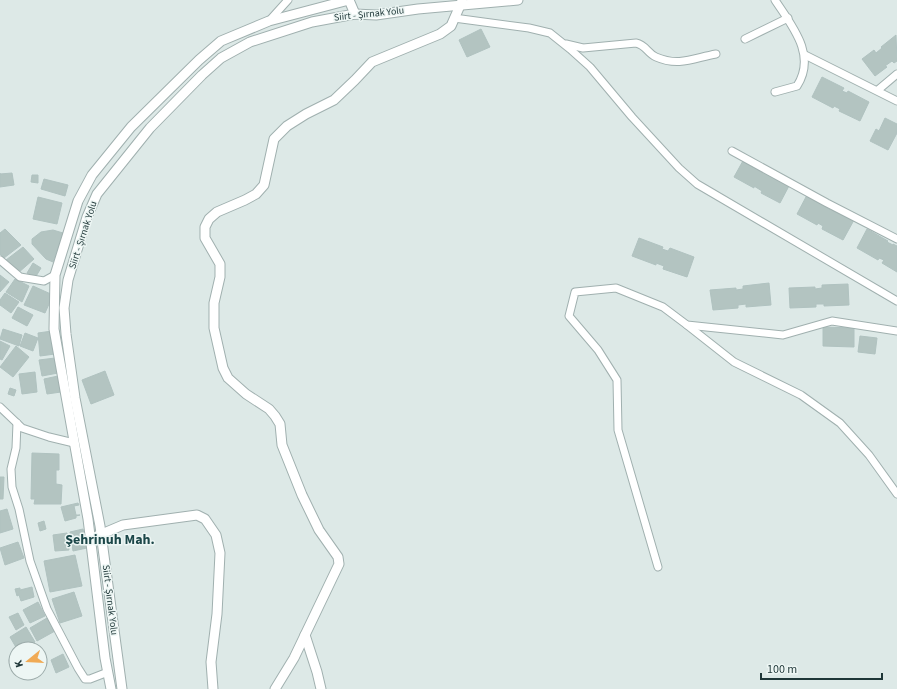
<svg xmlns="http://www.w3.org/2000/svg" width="897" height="689" font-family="'Source Sans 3',sans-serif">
<rect width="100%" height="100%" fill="#dde9e7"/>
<!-- building -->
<g fill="#b3c4c1" stroke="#b0c2c0">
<polygon points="481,29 490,47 467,57 459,40"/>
<polygon points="896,35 897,61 894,63 892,61 885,66 887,67 875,76 862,59 874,50 876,53 882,48 881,47"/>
<polygon points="822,77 844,88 842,91 847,93 848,91 869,102 860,121 839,111 840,109 834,106 833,108 812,97"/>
<polygon points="885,118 897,124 897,133 888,150 870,141 876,129 879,131"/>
<polygon points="744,159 790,184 780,203 761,193 762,191 754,186 754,188 734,177"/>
<polygon points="0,173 0,174 12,173 14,185 0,187"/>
<polygon points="32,175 38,175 38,183 31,182"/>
<polygon points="44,179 68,185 65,196 41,189"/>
<polygon points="807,195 828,206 827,208 832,211 833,209 854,220 843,240 822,229 823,226 818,223 817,225 797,214"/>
<polygon points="38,197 62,203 57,224 33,219"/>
<polygon points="5,229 21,245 4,258 0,254 0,233"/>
<polygon points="867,229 888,241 887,242 893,245 893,244 897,246 897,272 882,263 884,260 879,258 878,260 857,248"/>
<polygon points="53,230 63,233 53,262 46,259 32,244 32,239 41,232"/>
<polygon points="639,238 663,247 662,249 668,251 670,248 694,257 687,277 663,269 664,266 656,263 656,265 632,256"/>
<polygon points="23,247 34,259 18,273 6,260"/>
<polygon points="33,263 41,268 35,278 27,273"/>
<polygon points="0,275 9,282 0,292"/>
<polygon points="15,279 29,286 22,302 6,292"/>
<polygon points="769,283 771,305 746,307 746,304 738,305 738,308 713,310 710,290 736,288 736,290 743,289 743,286"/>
<polygon points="848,284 849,305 824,306 824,304 816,304 816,307 790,308 789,288 815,287 815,289 822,288 822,285"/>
<polygon points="33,286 53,295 45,313 24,305"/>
<polygon points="5,293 19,302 11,313 0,305 0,300"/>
<polygon points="18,307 33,315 27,326 12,318"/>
<polygon points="823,327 854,328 854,347 823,346"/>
<polygon points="3,329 22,335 19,346 0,339"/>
<polygon points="52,331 55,354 40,356 38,333"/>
<polygon points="25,333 38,338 33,351 20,346"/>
<polygon points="860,336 877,338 875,354 858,352"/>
<polygon points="0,341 10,346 2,360 0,359"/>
<polygon points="16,346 29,357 13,377 0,367"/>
<polygon points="55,358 58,373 42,376 39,360"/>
<polygon points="105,371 114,395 91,404 82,380"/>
<polygon points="35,372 37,392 22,394 19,374"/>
<polygon points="58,376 61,392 47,394 44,379"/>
<polygon points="10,388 16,390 14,396 8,394"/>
<polygon points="32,453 59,454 59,470 56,470 56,484 62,485 61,504 34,504 35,499 31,499"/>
<polygon points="0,477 4,477 3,499 0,499"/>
<polygon points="78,503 79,505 74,506 76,515 80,515 76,516 76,518 65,521 61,507"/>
<polygon points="7,509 13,529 0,533 0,511"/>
<polygon points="44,521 46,529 40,531 38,523"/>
<polygon points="83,529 87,548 73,551 70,532"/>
<polygon points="67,533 69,550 55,551 53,535"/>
<polygon points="18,542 24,558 5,565 0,548"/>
<polygon points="75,555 82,586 50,592 44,561"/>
<polygon points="32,587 34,597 21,601 19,595 17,596 15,589 20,588 20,590"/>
<polygon points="74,592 82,616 60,623 52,599"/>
<polygon points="38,602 45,616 30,623 23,610"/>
<polygon points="18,613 24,625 16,630 9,617"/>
<polygon points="47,618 55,631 37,641 30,628"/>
<polygon points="26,627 35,642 24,649 17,649 10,637"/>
<polygon points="63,654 69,667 56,673 51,660"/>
</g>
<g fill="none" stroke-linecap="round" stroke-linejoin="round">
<!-- minor casing -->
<g stroke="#a0b0af" stroke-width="9">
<g id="minor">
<polyline points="454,18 529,28 550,33 570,49 590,67 632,117 679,168 697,184 897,301"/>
<polyline points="269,21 288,0"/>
<polyline points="745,39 788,18"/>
<path d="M566,44L583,48L636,43C646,45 647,53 656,57C679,67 694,58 716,54"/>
<polyline points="805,55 897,101"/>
<polyline points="878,90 897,74"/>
<path d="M775,92L797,86C817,55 792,26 775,0"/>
<polyline points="732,151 827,203 897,239"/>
<polyline points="0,260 20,277 44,281 55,275"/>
<polyline points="687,325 734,362 801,395 840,423 869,455 897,494"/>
<polyline points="0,407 22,428 49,437 74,443"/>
<polyline points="17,423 16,448 11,469 12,487 19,509 30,561 47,609 78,668 85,679 90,679 108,672"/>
<polyline points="658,567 618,430 617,380 598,350 569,316 575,292 616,288 663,307 687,325 783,335 832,321 897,331"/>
</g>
</g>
<!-- tertiary casing -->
<g stroke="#a0b0af" stroke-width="11">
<g id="tertiary">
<polyline points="97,536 123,525 197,515 205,519 216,535 220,553 217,614 211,662 213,689"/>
<polyline points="305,635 317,672 321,689"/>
<polyline points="111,689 105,658 88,519 54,329 55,275 78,201 92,175 131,127 199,60 221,41 269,21 349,0 355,14"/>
<polyline points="122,689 100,526 75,398 66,334 64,308 68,280 87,217 97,194 150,128 202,75 221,58 250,42 312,22 355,14 376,15 418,9 518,0"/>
<polyline points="275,689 294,658 339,564 338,557 319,530 302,495 282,445 280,424 275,416 269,409 246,394 228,378 223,368 214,328 214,303 220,277 220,264 205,238 205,227 209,219 217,212 245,200 256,194 264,185 274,139 287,126 306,114 334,100 355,80 372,62 440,34 451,26 462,1"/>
</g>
</g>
<!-- minor -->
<use href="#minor" stroke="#fff" stroke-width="7"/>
<!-- tertiary -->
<use href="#tertiary" stroke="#fff" stroke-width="9"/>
</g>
<g text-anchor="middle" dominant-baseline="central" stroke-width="3" stroke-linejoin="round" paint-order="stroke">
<!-- street labels -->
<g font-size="10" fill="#1f3738" stroke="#edf6f4">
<text transform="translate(369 14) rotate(-6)">Siirt - Şırnak Yolu</text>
<text transform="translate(83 235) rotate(-72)">Siirt - Şırnak Yolu</text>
<text transform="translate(110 600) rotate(83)">Siirt - Şırnak Yolu</text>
</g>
<!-- district labels -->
<g font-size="14" font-weight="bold" fill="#1c4749" stroke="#edf6f4">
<text x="110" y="540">Şehrinuh Mah.</text>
</g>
</g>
<!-- north arrow -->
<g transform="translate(28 661) rotate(252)"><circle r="19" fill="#edf6f4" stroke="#9baaa9"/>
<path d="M0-3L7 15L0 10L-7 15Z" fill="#f0aa54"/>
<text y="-6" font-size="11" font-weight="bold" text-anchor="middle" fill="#1f3738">K</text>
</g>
<!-- scale -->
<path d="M761 673v6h121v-6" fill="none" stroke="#1f3738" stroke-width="2"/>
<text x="767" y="673" font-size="12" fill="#1f3738" stroke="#edf6f4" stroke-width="3" paint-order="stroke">100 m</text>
</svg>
